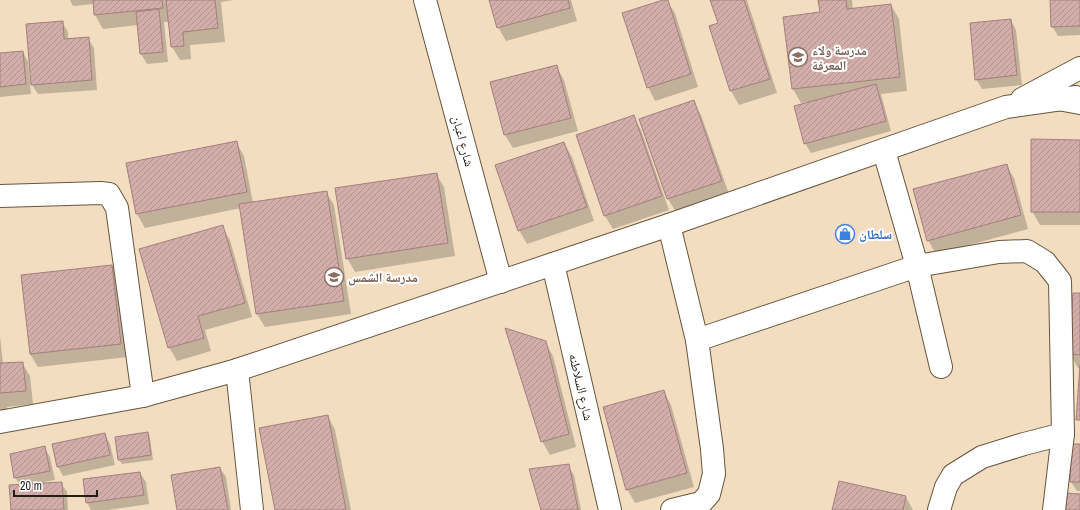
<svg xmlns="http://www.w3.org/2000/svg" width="1080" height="510" font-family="'Archivo Narrow','Noto Naskh Arabic',sans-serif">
<defs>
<pattern id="building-hatch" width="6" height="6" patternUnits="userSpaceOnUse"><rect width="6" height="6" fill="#d2ada9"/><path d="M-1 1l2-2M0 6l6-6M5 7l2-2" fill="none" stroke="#b49491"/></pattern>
</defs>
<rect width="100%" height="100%" fill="#f2ddc1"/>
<!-- shadow -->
<g fill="#0003">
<polygon points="70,0 234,0 221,2 225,42 190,45 191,59 180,60 172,47 169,22 164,22 168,62 147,64 141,54 138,25 103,29 95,15 94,4 73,6"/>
<polygon points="490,0 571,0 577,21 506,41 498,27"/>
<polygon points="666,0 675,13 698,87 655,101 648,87"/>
<polygon points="711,0 747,0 777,93 739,105 731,91 710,26 719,24"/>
<polygon points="819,0 852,0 853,10 891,5 899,19 907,91 881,94 891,131 811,153 805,143 807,102 801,103 793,89 784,18 821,13"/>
<polygon points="1051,0 1080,0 1080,35 1058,36 1052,26"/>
<polygon points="1011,20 1016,30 1022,85 982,89 976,79"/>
<polygon points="62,22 68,32 68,40 88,38 94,48 97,90 38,94 32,85"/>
<polygon points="23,52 28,62 31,94 0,97 0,54"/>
<polygon points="556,66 564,80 578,131 513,148 505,135 491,83"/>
<polygon points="693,101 701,115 729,194 676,212 668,199 641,119"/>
<polygon points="633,117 641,130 669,210 613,229 605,216 577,136"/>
<polygon points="1080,141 1080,225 1040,225 1032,211"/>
<polygon points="236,142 244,156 253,203 326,192 334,205 351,314 265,327 257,314 241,208 145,228 137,214 127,164"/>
<polygon points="564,143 572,157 594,221 527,244 519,230"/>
<polygon points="1006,165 1014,178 1028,229 936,254 928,240"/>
<polygon points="436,174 444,187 455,256 355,272 347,258"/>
<polygon points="222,226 230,240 252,317 205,330 211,351 177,361 169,347"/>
<polygon points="112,266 120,280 128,357 38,367 30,354"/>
<polygon points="1080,294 1080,368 1078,368 1070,354"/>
<polygon points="0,336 3,364 22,363 30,376 33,404 7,407 8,415 0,416"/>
<polygon points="545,342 553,356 576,447 550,455 542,441"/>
<polygon points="664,392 671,405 694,487 635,503 627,489"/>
<polygon points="328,416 335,430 351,510 276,510"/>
<polygon points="148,433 150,438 153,460 122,464 119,460"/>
<polygon points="105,434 110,444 115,465 63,476 58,467"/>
<polygon points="1080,445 1080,491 1077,491 1071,482"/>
<polygon points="44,447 50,457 55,480 44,482 45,484 61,483 67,492 68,510 12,510 20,485 15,477"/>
<polygon points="568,466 574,475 581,510 542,510"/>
<polygon points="220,468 226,477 231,510 178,510"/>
<polygon points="140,473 146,482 149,504 108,510 91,510 87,502"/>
<polygon points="906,497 913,510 833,510"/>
</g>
<!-- building -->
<g fill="url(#building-hatch)" stroke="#a2807c">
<polygon points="93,0 162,0 163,8 94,15"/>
<polygon points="166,0 215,0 218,28 183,32 184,46 171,47"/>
<polygon points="489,0 568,0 570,8 497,28"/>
<polygon points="663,0 668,0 691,74 647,88 622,13"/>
<polygon points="710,0 744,0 770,79 730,91 709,26 718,23"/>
<polygon points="818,0 846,0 847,9 891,4 900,77 792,89 783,17 820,12"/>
<polygon points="1050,0 1080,0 1080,26 1051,27"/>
<polygon points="159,9 163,52 140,54 136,12"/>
<polygon points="1011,19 1017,75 975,80 970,23"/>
<polygon points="63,21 64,39 89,37 92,80 31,85 26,24"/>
<polygon points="23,51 26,84 0,87 0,53"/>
<polygon points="557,65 571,118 504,135 490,82"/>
<polygon points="876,84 886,121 804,144 794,106"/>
<polygon points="694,100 722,181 667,199 639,119"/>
<polygon points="634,115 662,196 604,216 576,135"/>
<polygon points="1031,139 1080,140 1080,212 1031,212"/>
<polygon points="237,141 247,192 136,214 126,163"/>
<polygon points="564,142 587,207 518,231 495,165"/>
<polygon points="1007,164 1021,215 927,241 913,189"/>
<polygon points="437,173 448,243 346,259 335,188"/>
<polygon points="327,191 344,301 256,314 239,204"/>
<polygon points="223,225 245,303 198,316 204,338 168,348 139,249"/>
<polygon points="112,265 121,344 30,354 21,275"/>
<polygon points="1073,293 1080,293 1080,355 1069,354"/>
<polygon points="505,328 546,341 569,434 541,442"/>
<polygon points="23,362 26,391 0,393 0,363"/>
<polygon points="1080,365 1080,420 1076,420"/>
<polygon points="664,390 687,473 626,490 603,407"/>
<polygon points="328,415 346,510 275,510 259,428"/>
<polygon points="148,432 151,455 118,460 115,437"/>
<polygon points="105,433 110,455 57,467 52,444"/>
<polygon points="1071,444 1080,444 1080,482 1070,482"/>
<polygon points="45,446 50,471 14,478 10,454"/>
<polygon points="569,464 578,510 541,510 529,469"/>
<polygon points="220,467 228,510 177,510 171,475"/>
<polygon points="140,472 144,495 86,503 83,479"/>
<polygon points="839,481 906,496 903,510 832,510"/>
<polygon points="62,482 64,510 11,510 9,485"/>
<polygon points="1065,493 1080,494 1080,510 1064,510"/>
</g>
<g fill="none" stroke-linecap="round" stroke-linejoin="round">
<!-- minor casing -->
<g stroke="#67563e" stroke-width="24">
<g id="minor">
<polyline points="425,0 501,282"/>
<polyline points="1022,99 1080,68"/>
<polyline points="884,151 917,266 941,367"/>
<polyline points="0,196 101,193 109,194 117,208 143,396"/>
<polyline points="669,225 697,340 712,449 714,474 709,494 701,503 672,510"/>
<polyline points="553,264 610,510"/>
<polyline points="697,340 917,266 999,252 1027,251 1045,262 1060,281 1063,434 1054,510"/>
<polyline points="237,370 252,510"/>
<polyline points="0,422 143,396 237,370 669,225 1006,107 1076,97"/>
<polyline points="939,510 946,487 953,475 982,457 1024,444 1063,434"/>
</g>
</g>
<!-- tertiary casing -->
<g stroke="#67563e" stroke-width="24">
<polyline id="tertiary" points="1058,99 1080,103"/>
</g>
<!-- minor -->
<use href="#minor" stroke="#fff" stroke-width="22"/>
<!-- tertiary -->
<use href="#tertiary" stroke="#fff" stroke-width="22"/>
</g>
<!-- icons -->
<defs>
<g id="school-ring" transform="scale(1)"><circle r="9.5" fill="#fff" stroke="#8d6e63" stroke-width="1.5"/><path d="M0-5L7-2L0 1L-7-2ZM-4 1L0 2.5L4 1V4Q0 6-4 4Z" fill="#8d6e63"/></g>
<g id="shop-ring" transform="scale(1)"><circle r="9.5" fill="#fff" stroke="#3f7fe0" stroke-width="1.5"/><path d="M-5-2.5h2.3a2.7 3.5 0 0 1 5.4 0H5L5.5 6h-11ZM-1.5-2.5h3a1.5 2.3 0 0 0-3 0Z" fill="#3f7fe0"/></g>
</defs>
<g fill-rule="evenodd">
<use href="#school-ring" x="798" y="57"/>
<use href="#shop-ring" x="845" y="234"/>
<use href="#school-ring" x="334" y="277"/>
</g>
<g text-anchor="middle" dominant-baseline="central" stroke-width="4" stroke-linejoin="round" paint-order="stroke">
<!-- education labels -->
<g font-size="13" font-weight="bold" fill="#785e54" stroke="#fff" text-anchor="start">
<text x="812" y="50">مدرسة ولاء<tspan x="812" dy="15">المعرفة</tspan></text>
<text x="348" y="277">مدرسة الشمس</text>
</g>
<!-- street labels -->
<g font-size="13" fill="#241d13" stroke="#fff">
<text transform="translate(463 141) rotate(75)">شارع اعبان</text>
<text transform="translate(581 387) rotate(77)">شارع السلاطنه</text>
</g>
<!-- shop labels -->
<g font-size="13" font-weight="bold" fill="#366cbe" stroke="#fff" text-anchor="start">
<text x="859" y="234">سلطان</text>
</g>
</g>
<!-- scale -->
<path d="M14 490v6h83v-6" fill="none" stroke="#241d13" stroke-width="2"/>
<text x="20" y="490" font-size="12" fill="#241d13" stroke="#ffffff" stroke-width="3" paint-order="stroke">20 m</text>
</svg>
